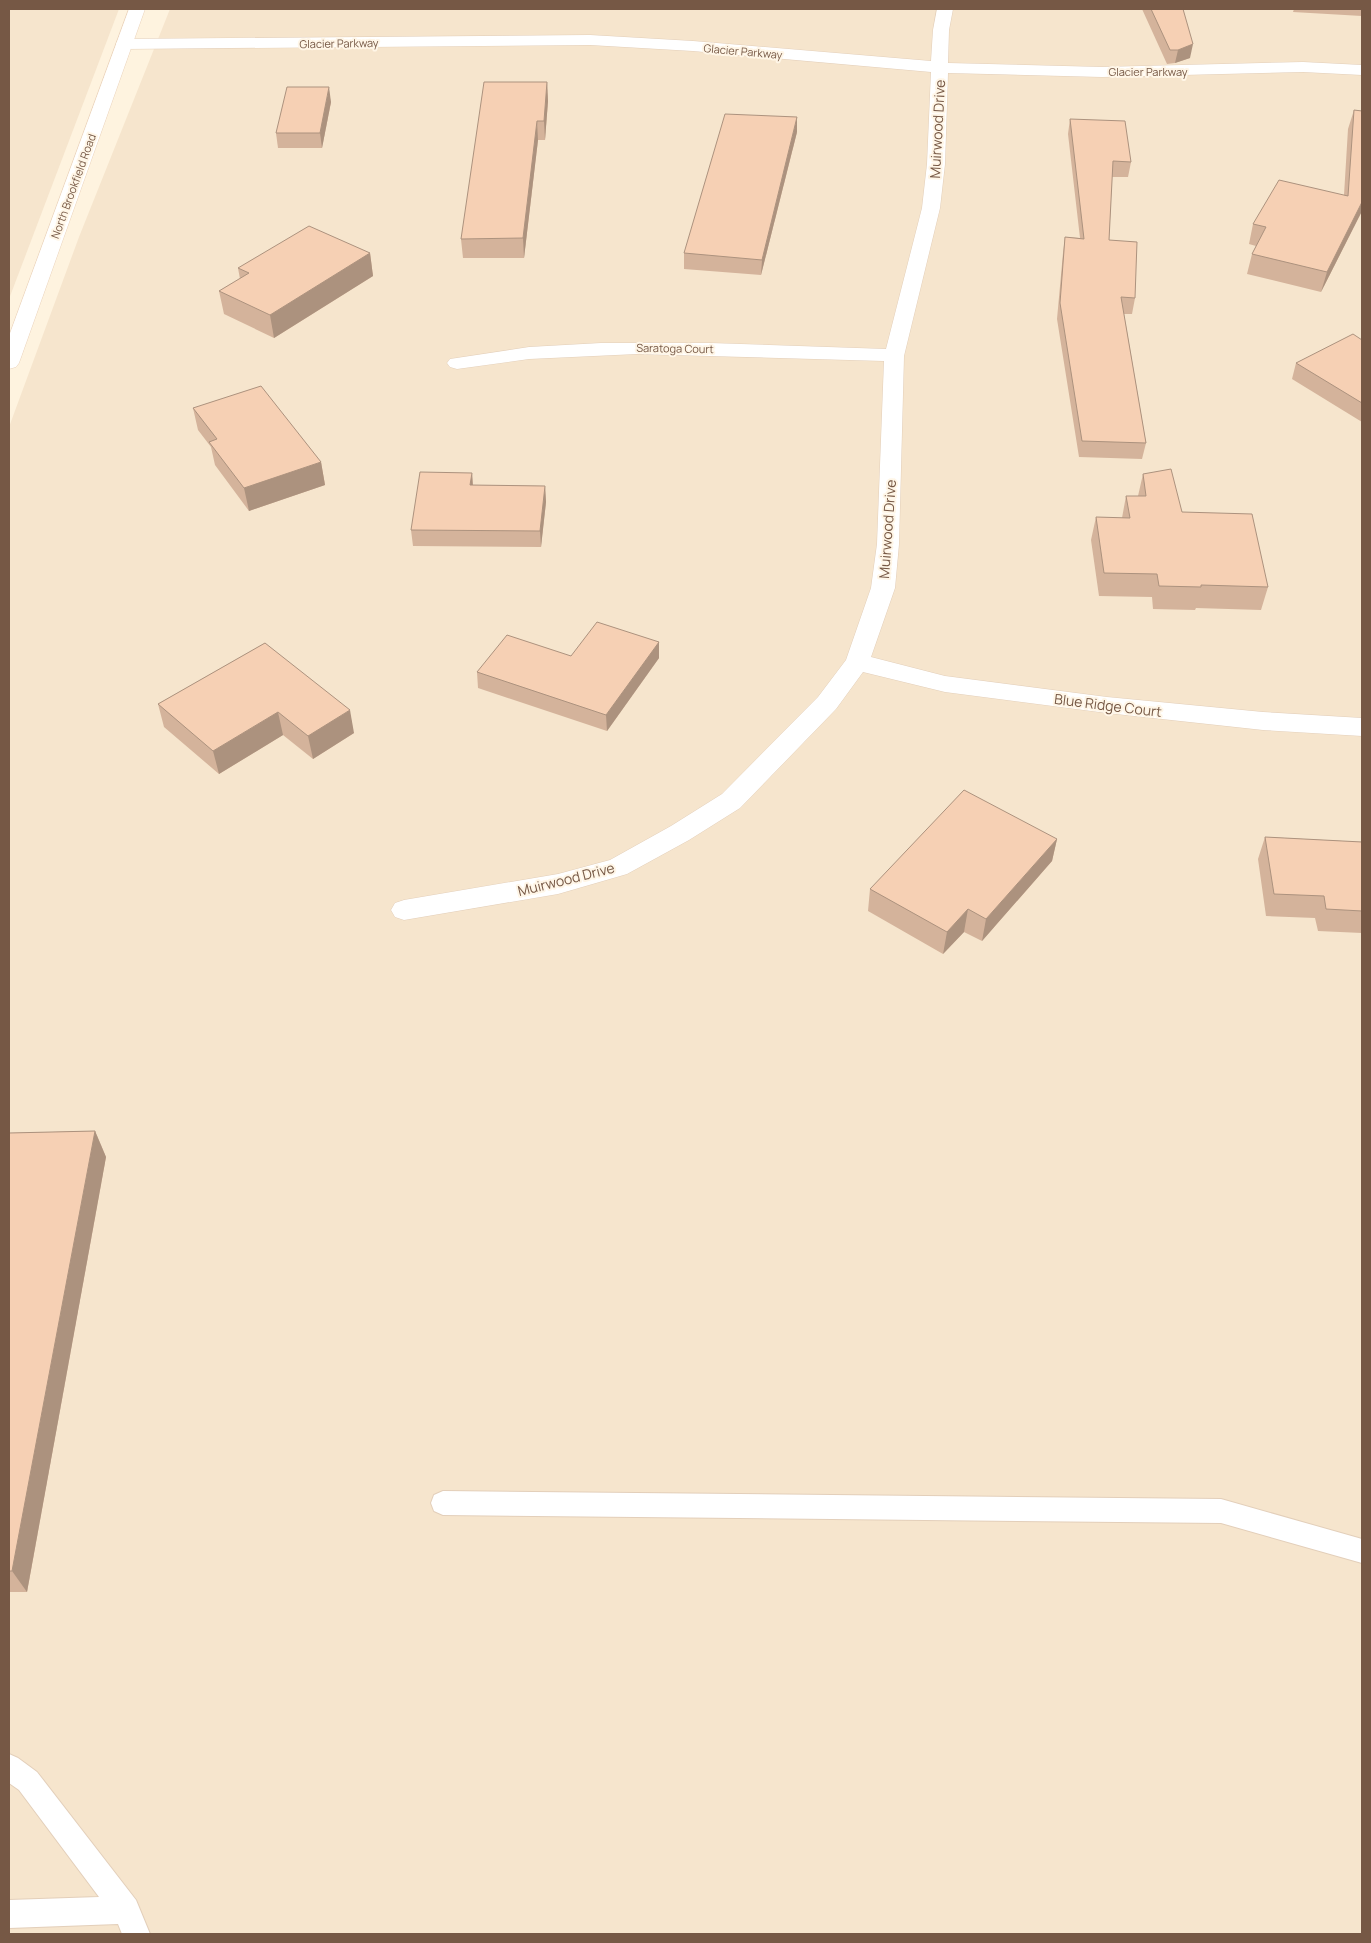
<svg xmlns="http://www.w3.org/2000/svg" width="1371" height="1943" font-family="Manrope,sans-serif">
<rect width="100%" height="100%" fill="#fef3df"/>
<!-- residential -->
<g fill="#f6e5cd">
<polygon points="9,9 119,9 9,299"/>
<polygon points="170,9 1362,9 1362,1934 9,1934 9,427 79,237"/>
</g>
<g fill="none" stroke-linecap="round" stroke-linejoin="round">
<!-- lane casing -->
<g stroke="#e3cfba" stroke-width="2">
<g id="lane">
<polygon points="443,1491 1221,1499 1362,1539 1362,1563 1221,1523 443,1515 434,1511 431,1503 434,1495"/>
<polygon points="9,1754 18,1758 37,1772 136,1900 150,1934 122,1934 118,1924 9,1928 9,1900 99,1897 19,1790 9,1783"/>
</g>
</g>
<!-- street casing -->
<g stroke="#e3cfba" stroke-width="1">
<polygon id="street" points="937,9 953,9 949,30 948,63 1102,67 1303,62 1362,65 1362,75 1303,72 1102,77 948,73 945,164 940,208 904,356 899,544 895,588 871,657 945,676 1107,697 1263,712 1362,718 1362,736 1263,730 1107,713 945,692 863,672 836,709 740,808 689,840 627,874 558,894 404,920 395,917 391,910 395,903 404,900 558,874 610,860 671,826 722,794 818,697 846,660 871,588 877,544 884,361 637,354 529,359 457,369 450,367 447,363 450,359 529,347 601,343 710,343 886,349 922,208 927,164 931,72 693,51 590,45 124,49 118,48 116,44 118,40 124,39 590,35 693,41 931,61 933,30"/>
</g>
<!-- secondary casing -->
<g stroke="#ead2ba" stroke-width="1">
<polygon id="secondary" points="129,9 145,9 19,363 16,367 9,369 9,336"/>
</g>
<!-- lane -->
<use href="#lane" fill="#fff" fill-rule="evenodd"/>
<!-- street -->
<use href="#street" fill="#fff" fill-rule="evenodd"/>
<!-- secondary -->
<use href="#secondary" fill="#fff" fill-rule="evenodd"/>
</g>
<!-- wall -->
<g fill="#d4b39b">
<polygon points="1142,9 1183,9 1190,58 1175,63 1167,64"/>
<polygon points="1294,9 1362,9 1362,16 1293,12"/>
<polygon points="547,82 548,101 545,140 538,140 524,258 463,258 461,239"/>
<polygon points="331,102 322,148 278,148 276,133"/>
<polygon points="1354,110 1362,111 1362,211 1321,292 1247,274 1252,254 1256,246 1249,244 1253,224 1344,195 1348,129"/>
<polygon points="1070,119 1131,162 1128,177 1112,177 1109,240 1135,298 1132,314 1124,314 1146,443 1142,459 1079,457 1057,319 1063,253 1065,237 1080,238 1068,134"/>
<polygon points="797,132 761,275 684,269 684,253"/>
<polygon points="370,253 373,276 274,338 224,314 219,291 240,279 238,268"/>
<polygon points="1362,340 1362,422 1292,379 1296,363"/>
<polygon points="193,408 321,462 325,485 249,511 215,465 211,447 198,430"/>
<polygon points="472,473 473,485 545,486 546,502 541,547 413,546 411,530"/>
<polygon points="1143,474 1182,512 1268,587 1261,610 1196,608 1195,610 1153,609 1152,597 1099,596 1091,540 1096,517 1122,518 1126,496 1138,496"/>
<polygon points="659,642 659,658 607,731 478,688 477,672"/>
<polygon points="265,643 354,733 313,759 283,735 219,774 164,727 158,704"/>
<polygon points="1265,837 1362,842 1362,933 1318,931 1315,918 1266,916 1258,859"/>
<polygon points="1057,839 1052,861 982,941 964,932 943,954 868,911 870,889"/>
<polygon points="95,1131 106,1157 27,1592 9,1592 9,1133"/>
</g>
<!-- shaded-wall -->
<g fill="#ac927e">
<polygon points="1193,44 1190,58 1175,63 1178,50"/>
<polygon points="547,82 548,101 545,140 544,121"/>
<polygon points="329,87 331,102 322,148 320,133"/>
<polygon points="797,117 797,132 761,275 762,260"/>
<polygon points="537,121 538,140 524,258 523,238"/>
<polygon points="1362,202 1362,211 1321,292 1327,272"/>
<polygon points="370,253 373,276 274,338 270,315"/>
<polygon points="321,462 325,485 249,511 244,488"/>
<polygon points="472,473 473,489 470,485"/>
<polygon points="545,486 546,502 541,547 540,531"/>
<polygon points="659,642 659,658 607,731 606,715"/>
<polygon points="350,710 354,733 313,759 308,736"/>
<polygon points="278,712 283,735 219,774 213,751"/>
<polygon points="1057,839 1052,861 982,941 986,919"/>
<polygon points="968,909 964,932 943,954 947,932"/>
<polygon points="95,1131 106,1157 27,1592 12,1571"/>
</g>
<!-- building -->
<g fill="#f6d0b4" stroke="#ac927e">
<polygon points="1151,9 1183,9 1193,44 1178,50 1170,50"/>
<polygon points="484,82 547,82 544,121 537,121 523,238 461,239"/>
<polygon points="287,87 329,87 320,133 276,133"/>
<polygon points="1354,110 1362,111 1362,202 1327,272 1252,254 1266,227 1253,224 1279,180 1348,196"/>
<polygon points="725,114 797,117 762,260 684,253"/>
<polygon points="1070,119 1125,121 1131,162 1113,161 1109,240 1137,242 1135,298 1121,297 1146,443 1082,441 1060,303 1065,237 1084,239"/>
<polygon points="309,226 370,253 270,315 219,291 249,273 238,268"/>
<polygon points="1353,334 1362,340 1362,403 1296,363"/>
<polygon points="261,386 321,462 244,488 209,442 217,439 193,408"/>
<polygon points="1171,469 1182,512 1252,514 1268,587 1201,585 1201,587 1159,586 1157,574 1104,573 1096,517 1130,518 1126,496 1146,496 1143,474"/>
<polygon points="420,472 472,473 470,485 545,486 540,531 411,530"/>
<polygon points="597,622 659,642 606,715 477,672 507,635 571,656"/>
<polygon points="265,643 350,710 308,736 278,712 213,751 158,704"/>
<polygon points="964,790 1057,839 986,919 968,909 947,932 870,889"/>
<polygon points="1265,837 1362,842 1362,911 1326,909 1324,896 1274,894"/>
<polygon points="95,1131 12,1571 9,1571 9,1133"/>
</g>
<g text-anchor="middle" dominant-baseline="central" stroke-width="4" stroke-linejoin="round" paint-order="stroke">
<!-- far-street labels -->
<g font-size="11" fill="#765845" stroke="#fff6e7">
<text transform="translate(339 43) rotate(-1)">Glacier Parkway</text>
<text transform="translate(743 51) rotate(5)">Glacier Parkway</text>
<text x="1148" y="71">Glacier Parkway</text>
<text transform="translate(73 186) rotate(-70)">North Brookfield Road</text>
<text transform="translate(675 348) rotate(1)">Saratoga Court</text>
</g>
<!-- street labels -->
<g font-size="14" fill="#765845" stroke="#fff6e7">
<text transform="translate(937 129) rotate(-87)">Muirwood Drive</text>
<text transform="translate(887 529) rotate(-86)">Muirwood Drive</text>
<text transform="translate(1108 705) rotate(7)">Blue Ridge Court</text>
<text transform="translate(566 879) rotate(-14)">Muirwood Drive</text>
</g>
</g>
<!-- border -->
<rect width="1371" height="1943" fill="none" stroke="#765845" stroke-width="20"/>
</svg>
